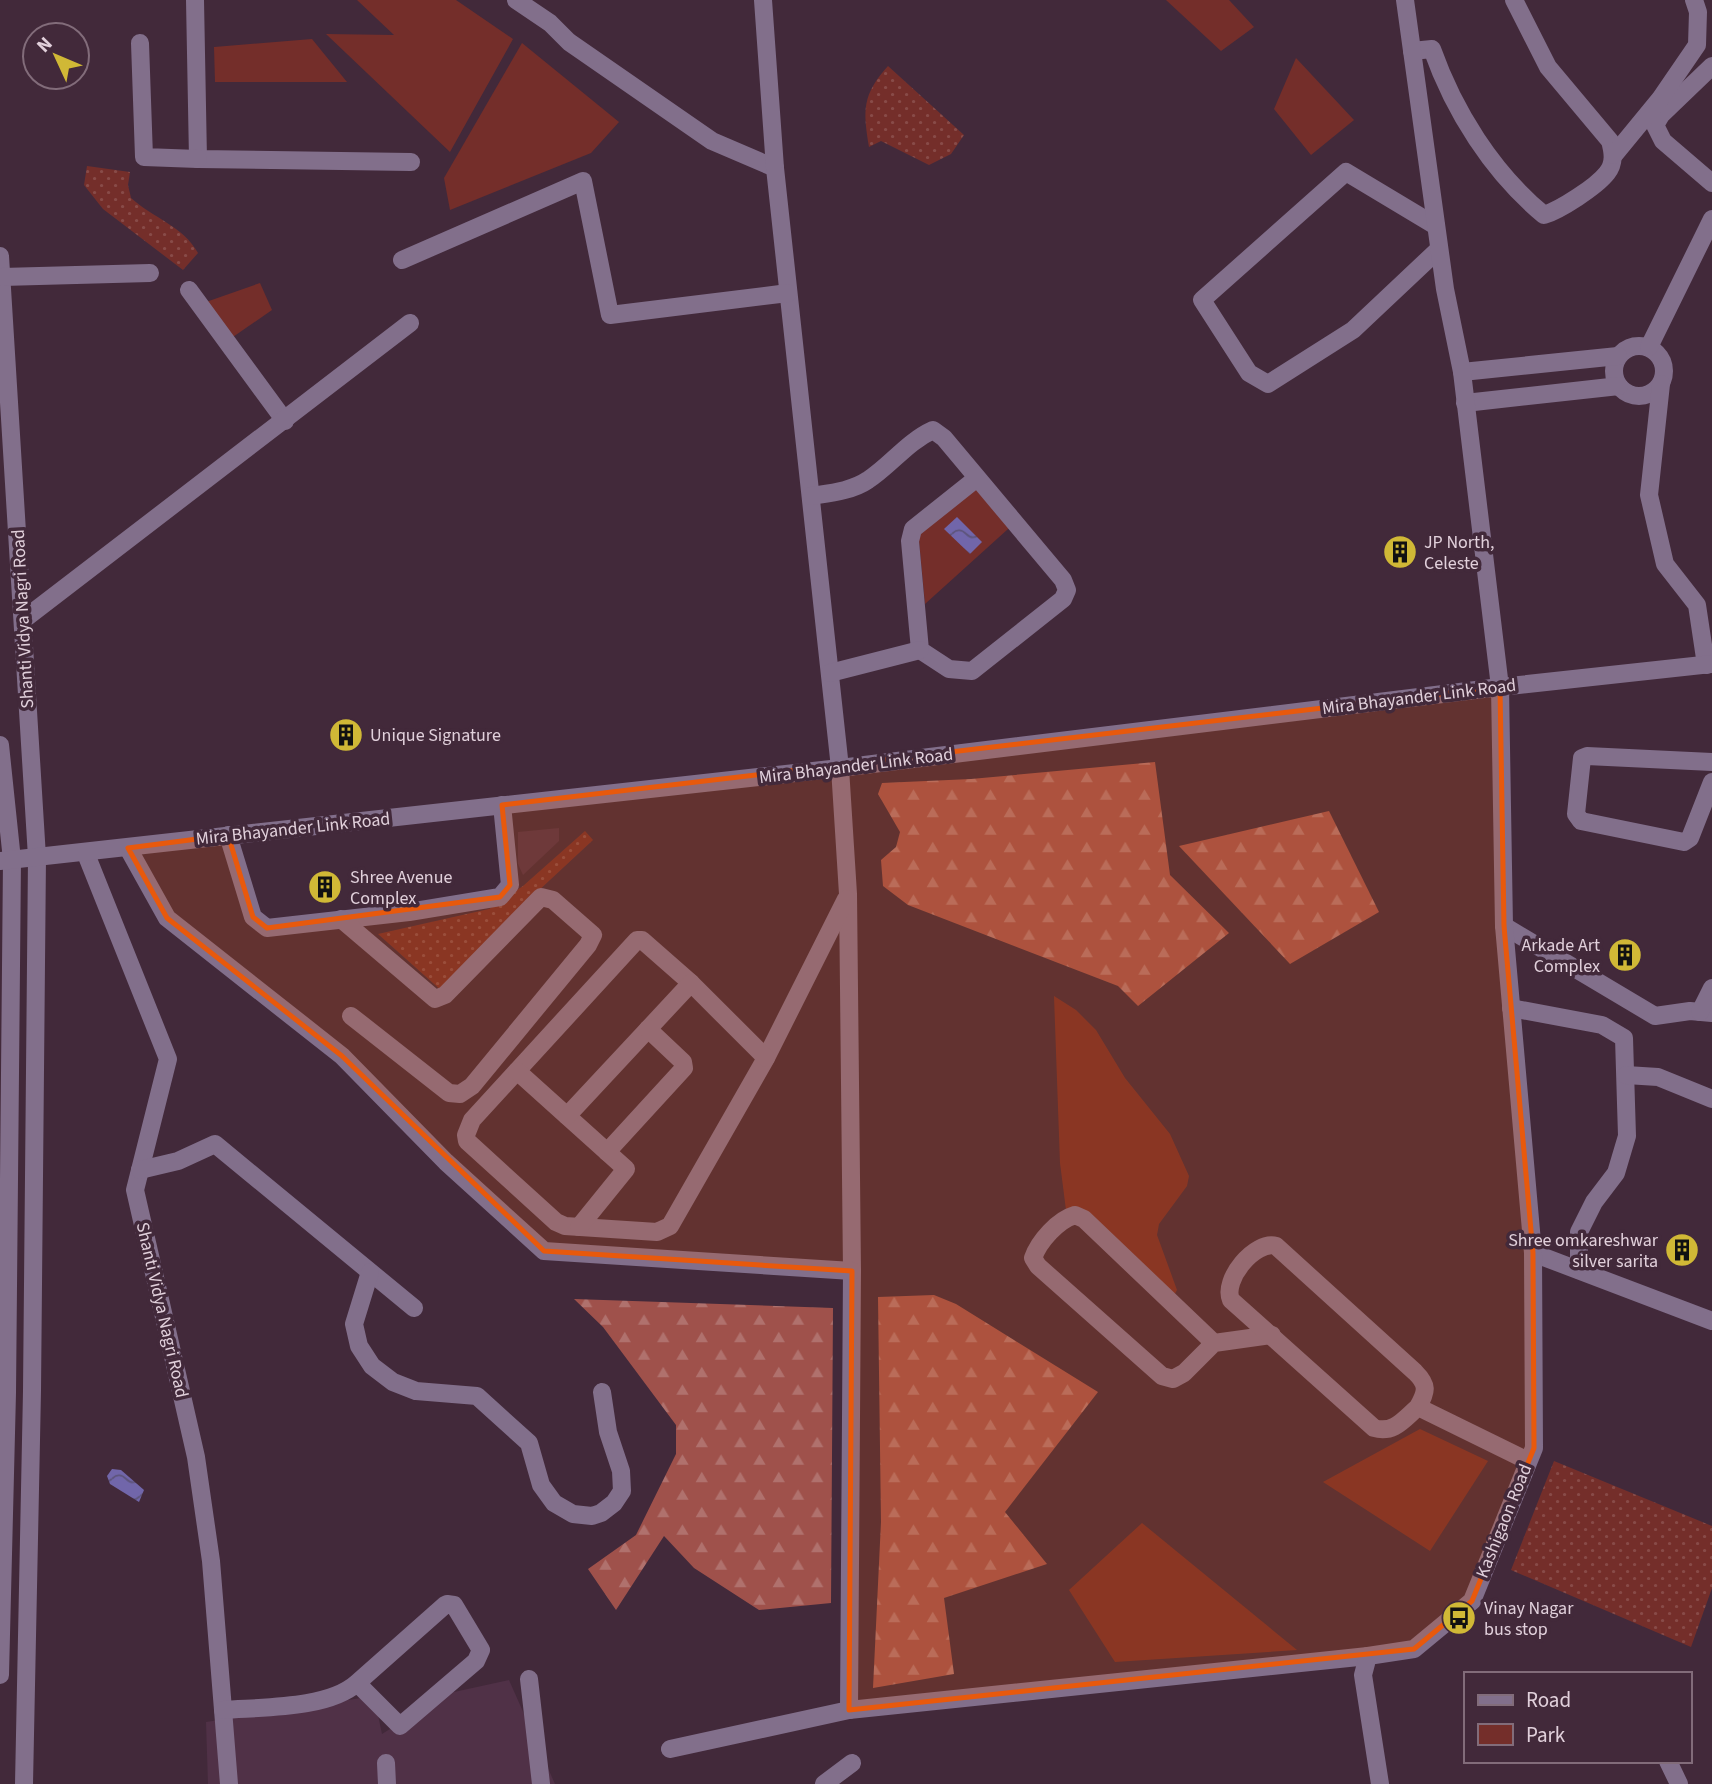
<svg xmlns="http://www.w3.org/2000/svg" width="1712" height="1784" font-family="'Source Sans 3',sans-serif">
<defs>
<pattern id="forest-firs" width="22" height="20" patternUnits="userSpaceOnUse" patternTransform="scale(1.75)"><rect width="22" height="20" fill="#9f514b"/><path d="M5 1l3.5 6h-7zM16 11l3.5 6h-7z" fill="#b0716d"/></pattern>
<pattern id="garden-dots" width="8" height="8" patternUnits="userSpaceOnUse" patternTransform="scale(1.75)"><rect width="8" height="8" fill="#742e2a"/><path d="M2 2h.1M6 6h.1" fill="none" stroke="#884b48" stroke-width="1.8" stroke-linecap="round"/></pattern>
<pattern id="water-waves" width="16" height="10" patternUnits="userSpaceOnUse" patternTransform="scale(1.75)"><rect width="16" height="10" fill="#7166aa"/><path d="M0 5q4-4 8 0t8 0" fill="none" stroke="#5d547b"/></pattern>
</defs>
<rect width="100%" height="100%" fill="#42293a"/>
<!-- built -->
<g fill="#503147">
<polygon points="559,828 559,841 523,875 518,864 518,832"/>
<polygon points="509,1680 555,1784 208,1784 206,1722 374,1696 382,1734 445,1694"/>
</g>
<!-- green -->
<g fill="#742e2a">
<polygon points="357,0 456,0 513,39 450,152 326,34 394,35"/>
<polygon points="1166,0 1229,0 1254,27 1221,51"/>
<polygon points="312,39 347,82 215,82 214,47"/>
<polygon points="522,43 619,122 591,153 450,210 444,178"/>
<polygon points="1296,58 1354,120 1311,155 1274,109"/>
<polygon points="260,283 272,310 230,339 206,302"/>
<polygon points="980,470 1019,519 925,604 918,530"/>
<polygon points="1054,996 1076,1010 1096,1030 1125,1078 1170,1134 1189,1176 1187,1186 1159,1224 1157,1235 1177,1290 1172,1299 1066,1210 1060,1163"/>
<polygon points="1420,1429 1488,1461 1430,1551 1323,1482"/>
<polygon points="1142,1523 1297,1650 1115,1662 1069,1590"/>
</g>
<!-- forest -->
<g fill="url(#forest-firs)">
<polygon points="1155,762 1170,875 1229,933 1138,1006 1118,986 908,905 883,886 881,860 896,847 900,832 878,794 882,783 971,779"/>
<polygon points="1329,811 1379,912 1290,964 1179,846"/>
<polygon points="934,1295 956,1304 1098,1392 1005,1512 1047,1564 944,1598 954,1674 873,1688 881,1522 878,1297"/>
<polygon points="574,1299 833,1308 831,1603 759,1610 694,1568 664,1536 616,1610 588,1569 636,1535 676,1454 676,1425 603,1327"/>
</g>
<!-- garden -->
<g fill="url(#garden-dots)">
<path d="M888,66L964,135L951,154L929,165L881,141L869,147C863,110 862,95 888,66Z"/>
<path d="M87,166L130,172L128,185L131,198C153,218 183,226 198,253L183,270L103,209L84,185Z"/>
<polygon points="585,831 593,840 507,920 443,992 378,934 489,909 523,886"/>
<polygon points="1554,1461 1712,1526 1712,1588 1691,1647 1511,1570"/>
</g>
<!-- water -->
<g fill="url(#water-waves)">
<polygon points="957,517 982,542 970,554 944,529"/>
<polygon points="112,1469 121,1470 144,1490 139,1502 110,1484 107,1476"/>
</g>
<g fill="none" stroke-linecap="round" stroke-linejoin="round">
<!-- minor -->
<g stroke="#826f8b" stroke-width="18">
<polyline points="195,0 198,159 411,162"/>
<polyline points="516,0 550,23 569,42 712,141 775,168"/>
<polyline points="763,0 775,168 840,768 848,894 852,1271 849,1710"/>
<polyline points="140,43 144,157 198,159"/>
<path d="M1412,51L1432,49C1454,111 1492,172 1544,215C1560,210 1596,187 1607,173C1615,163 1613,152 1610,141L1548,67L1514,0"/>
<polyline points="1712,66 1661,115 1655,125 1663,141 1712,183"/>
<polyline points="1614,155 1660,99 1697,45 1698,12 1694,0"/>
<polyline points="1436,226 1346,172 1202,300 1249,373 1268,384 1353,330 1439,249"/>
<polyline points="0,256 37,857 32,1391 24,1784"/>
<polyline points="402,260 583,181 610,315 788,293"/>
<polyline points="2,277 150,273"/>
<polyline points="189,290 285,421"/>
<circle cx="1639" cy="371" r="25"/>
<polyline points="1649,347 1712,219"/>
<polyline points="1462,372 1618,356"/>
<polyline points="1661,384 1649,495 1665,564 1697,605 1706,665"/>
<polyline points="1465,403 1619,386"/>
<path d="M811,496C830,493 852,491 868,480C891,465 907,442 933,430L944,438L1063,580L1067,590L1063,599L972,671L949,669L920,650L910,541L913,529L977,478"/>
<polyline points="23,620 410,323"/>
<polyline points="830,673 920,650"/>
<polyline points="0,745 12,860 7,1393 0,1675"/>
<polyline points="1712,762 1587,756 1582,758 1576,814 1581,821 1684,842 1690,838 1712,782"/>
<polyline points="228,835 253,917 267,928 409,912 500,897 510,885 502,805"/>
<polyline points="128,848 167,918 342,1056 446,1162 544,1251 852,1271"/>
<polyline points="86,854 168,1059 135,1190 196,1457 211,1561 229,1784"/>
<polyline points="0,861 840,768 1500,687 1712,664"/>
<polyline points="341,919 435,999 445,995 541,897 553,900 593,935 588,945 472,1086 460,1094 449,1093 351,1016"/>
<polyline points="1504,926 1655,1016 1690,1011 1712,1013"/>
<polyline points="691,983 642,940 637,940 472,1120 466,1135 467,1141 556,1222 565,1226 657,1232 670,1226 766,1058 846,899"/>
<polyline points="1511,1008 1602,1025 1624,1038 1627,1136 1616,1173 1594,1202 1579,1232 1579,1270"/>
<polyline points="1700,1012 1712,988"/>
<polyline points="517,1071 626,1169 579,1227"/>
<polyline points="1626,1075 1658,1077 1712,1099"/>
<polyline points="567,1116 691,983 766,1058"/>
<polyline points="607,1152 684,1068 683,1062 648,1029"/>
<polyline points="140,1170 178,1161 215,1144 414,1308"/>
<polyline points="1533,1253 1712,1321"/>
<polyline points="370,1272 354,1324 359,1346 372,1366 393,1382 416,1391 477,1396 529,1443 541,1485 554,1503 573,1514 592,1516 601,1513 614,1503 622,1491 621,1471 608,1432 602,1392"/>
<path d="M1214,1343L1084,1219L1075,1215C1058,1220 1039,1241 1033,1258L1038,1266L1162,1376L1173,1379L1184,1373L1214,1343L1272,1335"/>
<path d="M1418,1407C1427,1391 1428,1385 1415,1372L1276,1246C1255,1240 1222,1280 1231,1300L1374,1428C1394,1434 1404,1419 1418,1407L1528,1461"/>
<polyline points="529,1679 541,1784"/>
<path d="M223,1710C262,1707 328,1709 357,1683L445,1605L447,1604L454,1605L481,1650L476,1661L400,1726L357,1683"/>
<polyline points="670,1749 849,1710 1368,1656"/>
<polyline points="1668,1761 1679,1784"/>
<polyline points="386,1763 387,1784"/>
<polyline points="824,1784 852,1763"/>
<polyline points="1380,1784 1363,1675 1368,1656 1414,1649 1472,1601 1534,1448 1533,1253 1504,926 1500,687 1462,372 1445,289 1405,0"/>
</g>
</g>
<!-- marked area -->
<path fill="#e8590c" fill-opacity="0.2" stroke="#e8590c" stroke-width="5" stroke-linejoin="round" d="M1500,687L1504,926L1533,1253L1534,1448L1472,1601L1414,1649L849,1710L852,1271L544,1251L342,1056L167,918L128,848L228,835L253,917L267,928L500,897L510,885L502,805Z"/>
<!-- icons -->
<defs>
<g id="building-disc" transform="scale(1.75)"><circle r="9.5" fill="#d0b836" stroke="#42293a"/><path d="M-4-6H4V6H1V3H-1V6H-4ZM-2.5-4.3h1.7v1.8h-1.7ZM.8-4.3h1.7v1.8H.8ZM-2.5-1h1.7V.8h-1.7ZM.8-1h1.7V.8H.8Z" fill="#111"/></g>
<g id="bus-disc" transform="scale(1.75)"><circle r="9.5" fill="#d0b836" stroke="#42293a"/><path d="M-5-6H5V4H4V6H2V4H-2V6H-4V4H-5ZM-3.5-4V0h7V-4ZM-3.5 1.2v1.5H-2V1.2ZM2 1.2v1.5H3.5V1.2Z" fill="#111"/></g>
</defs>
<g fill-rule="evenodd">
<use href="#building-disc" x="1400" y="552"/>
<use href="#building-disc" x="346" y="735"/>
<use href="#building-disc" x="325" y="887"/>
<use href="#building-disc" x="1625" y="955"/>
<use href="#building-disc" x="1682" y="1250"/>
<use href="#bus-disc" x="1459" y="1618"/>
</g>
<g text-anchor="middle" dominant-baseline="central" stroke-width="7" stroke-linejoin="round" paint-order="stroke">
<!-- poi labels -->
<g font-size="18" fill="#e1d0db" stroke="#42293a" text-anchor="start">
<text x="1424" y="542">JP North,<tspan x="1424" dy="21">Celeste</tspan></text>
<text x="370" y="735">Unique Signature</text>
<text x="350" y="877">Shree Avenue<tspan x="350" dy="21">Complex</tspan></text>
<text x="1600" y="945" text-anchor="end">Arkade Art<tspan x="1600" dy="21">Complex</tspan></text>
<text x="1658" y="1240" text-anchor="end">Shree omkareshwar<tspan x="1658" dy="21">silver sarita</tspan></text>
<text x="1484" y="1608">Vinay Nagar<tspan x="1484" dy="21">bus stop</tspan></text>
</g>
<!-- street labels -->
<g font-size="18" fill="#e1d0db" stroke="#42293a">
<text transform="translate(23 619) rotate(-93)">Shanti Vidya Nagri Road</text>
<text transform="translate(1419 697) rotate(-7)">Mira Bhayander Link Road</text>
<text transform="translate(856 766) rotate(-7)">Mira Bhayander Link Road</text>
<text transform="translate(293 829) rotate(-6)">Mira Bhayander Link Road</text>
<text transform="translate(162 1310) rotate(77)">Shanti Vidya Nagri Road</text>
<text transform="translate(1504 1521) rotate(-68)">Kashigaon Road</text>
</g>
</g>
<!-- legend -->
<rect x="1464" y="1672" width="228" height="91" fill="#42293a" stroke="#826c7a" stroke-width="2"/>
<rect x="1478" y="1695" width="35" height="10" fill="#826f8b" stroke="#826c7a" stroke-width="2"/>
<text x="1526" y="1707" font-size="21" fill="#e1d0db">Road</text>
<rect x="1478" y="1724" width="35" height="21" fill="#742e2a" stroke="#826c7a" stroke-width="2"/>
<text x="1526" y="1742" font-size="21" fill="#e1d0db">Park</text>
<!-- north arrow -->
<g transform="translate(56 56) rotate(314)"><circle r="33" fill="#42293a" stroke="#826c7a" stroke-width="2"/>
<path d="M0-5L12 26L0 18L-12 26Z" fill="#d0b836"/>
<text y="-10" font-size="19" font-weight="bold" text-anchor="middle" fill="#e1d0db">N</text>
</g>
</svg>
